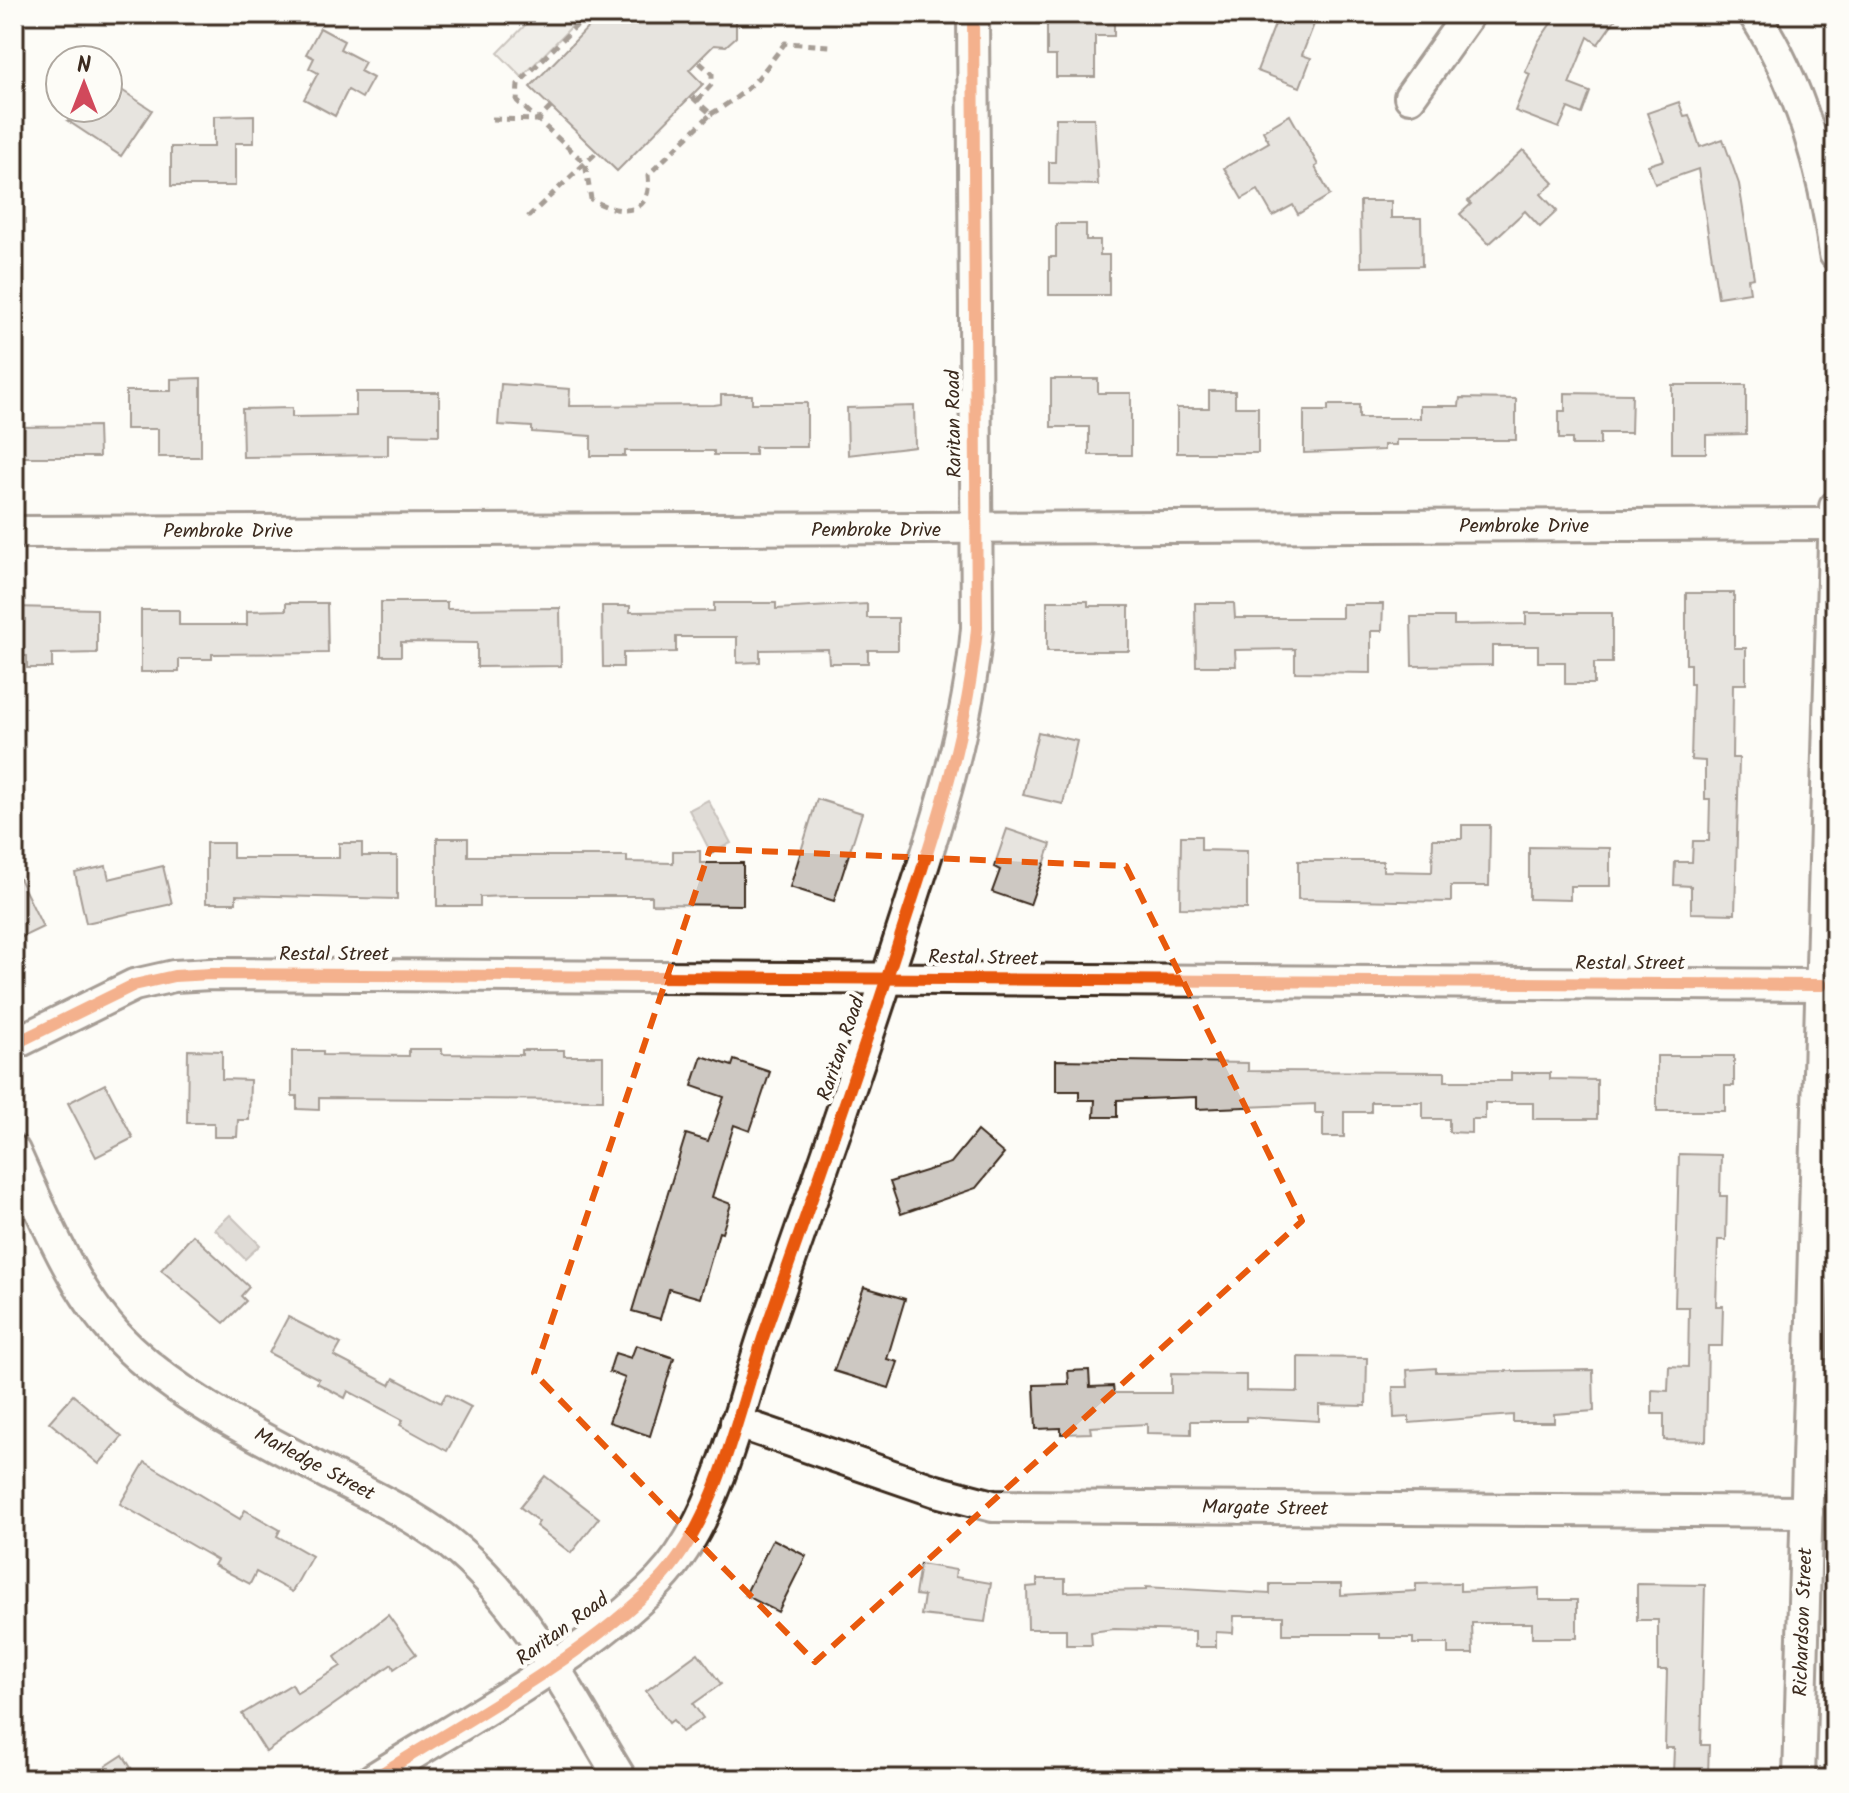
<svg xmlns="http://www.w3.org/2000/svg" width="1849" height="1793" font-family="Kalam,sans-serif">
<rect width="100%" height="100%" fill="#fdfcf7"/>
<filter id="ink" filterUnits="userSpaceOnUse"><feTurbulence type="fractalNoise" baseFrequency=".0125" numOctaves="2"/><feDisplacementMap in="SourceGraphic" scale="16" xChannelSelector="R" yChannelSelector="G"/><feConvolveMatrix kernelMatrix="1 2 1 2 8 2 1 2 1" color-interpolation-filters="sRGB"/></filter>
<g filter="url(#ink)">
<!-- green -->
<polygon fill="#e1ded7" stroke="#8e847a" stroke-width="2" points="536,14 584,14 522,77 498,53"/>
<!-- water -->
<g fill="#bbb4ad" stroke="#887d74" stroke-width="2">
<polygon points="708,800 731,843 711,853 689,810"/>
<polygon points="230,1215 260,1245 245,1259 215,1229"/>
</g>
<!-- building -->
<g fill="#cdc8c2" stroke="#3b2a1e" stroke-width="2">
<polygon points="601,14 736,14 736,37 726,46 714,45 689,70 703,84 617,171 530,87"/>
<polygon points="1047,14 1114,14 1114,36 1095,36 1095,77 1056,77 1056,56 1047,56"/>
<polygon points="1279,14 1318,14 1302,55 1311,58 1300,87 1257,71"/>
<polygon points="1554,14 1619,14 1598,44 1588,37 1569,84 1590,92 1582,114 1568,108 1559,128 1515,111 1530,74 1525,72 1538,42 1556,16"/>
<polygon points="320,28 344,41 340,49 365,62 360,71 373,78 362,98 348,90 335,116 304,99 318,73 309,68 314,58 306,54"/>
<polygon points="117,87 152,110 121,156 68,121 87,121 67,108 108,108 108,100"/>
<polygon points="1679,102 1684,116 1689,115 1700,147 1723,139 1739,184 1754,278 1748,279 1750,292 1718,297 1698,169 1655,184 1648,165 1664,160 1647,113"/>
<polygon points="254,115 254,143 235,143 235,186 171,186 171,147 214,147 214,116"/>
<polygon points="1290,115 1318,165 1315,167 1330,195 1298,214 1293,205 1273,216 1258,190 1242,199 1224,168 1269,142 1263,131"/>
<polygon points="1056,118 1094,118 1098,185 1049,184 1049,162 1055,162"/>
<polygon points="1523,150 1554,183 1541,194 1557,211 1540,227 1525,211 1489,244 1460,214 1471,204 1468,201"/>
<polygon points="1360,201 1391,201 1391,218 1421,218 1422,266 1361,267"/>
<polygon points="1056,224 1086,224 1086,240 1100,240 1100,255 1109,255 1109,295 1049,295 1049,257 1056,257"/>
<polygon points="201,378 201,457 158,457 158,429 126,429 126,391 171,391 171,379"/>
<polygon points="1051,379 1098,379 1098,393 1131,393 1131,455 1089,455 1089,427 1051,427"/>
<polygon points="501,384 570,389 569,406 714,405 721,404 721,395 752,395 752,403 807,403 807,447 755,447 755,455 714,455 714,451 625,451 625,456 591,456 591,436 532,432 532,427 498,425"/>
<polygon points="1672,385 1746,385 1746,434 1706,435 1706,453 1672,453"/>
<polygon points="1209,391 1235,391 1235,407 1258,407 1258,453 1177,453 1177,408 1209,408"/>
<polygon points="356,392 439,392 439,435 388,434 388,455 243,457 242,409 292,408 292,417 356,416"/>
<polygon points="1565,393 1632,394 1631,433 1600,433 1600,445 1572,445 1572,439 1559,439 1559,411 1565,411"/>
<polygon points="1460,398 1516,399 1516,440 1396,440 1396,445 1384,445 1384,450 1304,453 1304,411 1328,411 1328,405 1359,405 1359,418 1420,418 1420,406 1459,406"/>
<polygon points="914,406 915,447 848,455 847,408"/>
<polygon points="98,426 99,457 17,457 17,427"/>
<polygon points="1686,593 1734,593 1734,648 1746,648 1746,684 1733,684 1732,758 1739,758 1735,914 1691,913 1691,886 1674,885 1675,862 1692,862 1693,841 1709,841 1710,799 1705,799 1705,761 1691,760 1693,684 1690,684 1690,664 1686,664"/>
<polygon points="1047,601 1088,601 1088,606 1129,606 1129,651 1047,651"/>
<polygon points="381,602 447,602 447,609 560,608 561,666 477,667 477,643 401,642 401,656 381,656"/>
<polygon points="286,603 327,603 328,653 212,654 212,659 179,659 179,672 141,672 141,610 179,610 179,625 247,625 247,611 286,610"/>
<polygon points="714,603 776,603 776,609 867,604 867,618 898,618 898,650 868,650 868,663 829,663 828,649 760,650 760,662 737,663 737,637 676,637 676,652 623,653 623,667 603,667 602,606 630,606 630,612 714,611"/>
<polygon points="1195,603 1234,603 1235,618 1342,618 1342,604 1383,604 1382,631 1371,631 1371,673 1295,672 1295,649 1235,650 1236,666 1196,666"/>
<polygon points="14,607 97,609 97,653 52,654 52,668 27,668 27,656 14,656"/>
<polygon points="1526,613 1612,613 1612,663 1594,663 1594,684 1565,684 1565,662 1538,662 1538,646 1492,646 1492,665 1412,666 1411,617 1454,617 1454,625 1526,624"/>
<polygon points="1038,732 1077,741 1063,804 1023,795"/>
<polygon points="817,799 862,813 834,901 790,887"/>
<polygon points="1462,825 1490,825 1489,886 1451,886 1451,902 1298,899 1298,861 1383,861 1383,871 1432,872 1433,839 1462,839"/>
<polygon points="1007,829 1051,844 1030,905 992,892 1000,870 994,867"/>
<polygon points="1181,836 1201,836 1201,850 1247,851 1247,909 1180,908"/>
<polygon points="437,838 468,838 468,856 627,856 627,862 673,863 673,851 700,851 700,863 743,863 743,905 652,904 652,896 510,896 480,897 480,906 437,906"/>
<polygon points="206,843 233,843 233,858 339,858 339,843 362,843 362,856 397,856 397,899 236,895 236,903 206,903"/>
<polygon points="1529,847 1610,848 1610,886 1570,886 1570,900 1529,899"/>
<polygon points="106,866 109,879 163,866 172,904 86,923 75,873"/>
<polygon points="14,868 43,927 14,941"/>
<polygon points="409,1049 442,1049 442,1054 522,1055 522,1050 564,1050 564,1056 603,1056 603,1100 319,1098 319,1110 297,1109 297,1096 292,1096 292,1051 323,1051 323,1055 409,1056"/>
<polygon points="188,1050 222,1051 222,1079 250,1080 249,1120 238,1120 237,1137 214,1137 214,1123 187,1123"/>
<polygon points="702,1056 732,1066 734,1060 770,1072 750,1131 734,1125 712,1197 731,1204 722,1233 719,1232 700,1298 669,1289 660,1319 632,1311 686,1134 708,1141 724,1097 692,1086"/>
<polygon points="1657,1056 1734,1056 1734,1086 1725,1086 1725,1111 1657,1111"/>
<polygon points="1056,1060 1248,1063 1248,1071 1445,1072 1445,1081 1511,1081 1511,1073 1550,1073 1550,1079 1597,1080 1597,1119 1533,1119 1533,1103 1485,1103 1485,1119 1471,1119 1471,1133 1449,1132 1449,1119 1423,1119 1423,1102 1371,1102 1371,1112 1344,1112 1344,1137 1323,1137 1323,1113 1315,1113 1315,1104 1197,1109 1197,1097 1117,1100 1117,1117 1094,1117 1095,1100 1079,1100 1079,1091 1056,1091"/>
<polygon points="105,1084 133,1138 96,1157 68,1103"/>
<polygon points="977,1131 1004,1154 976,1188 901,1214 890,1182 951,1163"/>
<polygon points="1679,1154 1721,1155 1720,1196 1727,1196 1726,1240 1718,1240 1716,1306 1723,1306 1722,1346 1708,1346 1706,1441 1664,1440 1664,1414 1652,1414 1652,1390 1668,1391 1669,1366 1688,1367 1689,1307 1675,1307"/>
<polygon points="193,1235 249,1287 241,1296 246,1301 224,1323 161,1270"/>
<polygon points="864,1287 905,1299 887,1359 898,1362 889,1388 834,1371"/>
<polygon points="288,1317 341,1344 334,1356 390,1385 394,1378 441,1403 446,1394 471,1407 447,1451 400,1425 403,1420 348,1391 345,1398 317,1383 319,1379 269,1353"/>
<polygon points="636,1345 674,1358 650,1436 609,1422 625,1378 609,1372 615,1353 631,1358"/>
<polygon points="1298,1357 1367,1358 1366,1406 1319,1405 1319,1421 1246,1417 1246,1421 1191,1421 1191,1434 1147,1433 1147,1424 1090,1427 1091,1433 1061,1434 1061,1428 1036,1429 1034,1385 1069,1384 1068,1371 1089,1370 1090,1387 1113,1386 1114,1393 1171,1393 1171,1374 1246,1375 1246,1391 1298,1392"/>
<polygon points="1436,1368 1436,1372 1593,1370 1594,1411 1554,1414 1554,1422 1513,1422 1513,1415 1409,1423 1409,1417 1394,1418 1393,1387 1408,1387 1407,1370"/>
<polygon points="73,1395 122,1437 99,1464 49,1422"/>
<polygon points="145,1462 240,1519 245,1510 280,1530 277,1536 312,1556 292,1592 256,1572 250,1584 214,1565 217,1560 120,1504"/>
<polygon points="545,1476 599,1518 571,1553 536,1526 539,1522 520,1507"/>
<polygon points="773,1539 806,1556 778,1612 745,1595"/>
<polygon points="920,1564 956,1570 955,1577 991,1583 985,1622 921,1615 924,1596 915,1595"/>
<polygon points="1037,1579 1065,1579 1065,1592 1146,1590 1146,1587 1270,1594 1270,1584 1341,1584 1341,1595 1416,1591 1416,1584 1460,1583 1460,1591 1539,1588 1539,1600 1577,1600 1577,1638 1532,1638 1532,1623 1472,1623 1473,1654 1448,1654 1448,1644 1413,1644 1413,1638 1380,1638 1380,1634 1283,1634 1283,1616 1234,1616 1233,1633 1216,1632 1216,1647 1195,1647 1195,1631 1114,1629 1091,1632 1092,1645 1066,1645 1066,1629 1028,1629 1027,1587 1037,1586"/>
<polygon points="1637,1584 1705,1585 1701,1745 1709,1745 1708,1775 1673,1774 1674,1748 1665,1748 1667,1670 1658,1670 1658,1620 1637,1620"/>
<polygon points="388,1615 416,1654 394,1669 392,1664 266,1752 242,1714 292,1684 297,1693 341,1666 335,1657"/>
<polygon points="698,1653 721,1684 693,1704 703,1718 682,1732 673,1720 669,1723 646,1691"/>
<polygon points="123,1755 138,1779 114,1779 106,1766"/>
</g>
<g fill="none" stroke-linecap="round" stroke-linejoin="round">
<!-- minor casing -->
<g stroke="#3b2a1e" stroke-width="36">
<g id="minor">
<path d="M1754,14C1800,84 1825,172 1835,254"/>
<polyline points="1410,97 1469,14"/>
<polyline points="14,532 1835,524"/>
<polyline points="14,1044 134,985 174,976 211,974 1822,985"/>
<path d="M14,1151C45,1218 75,1298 130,1349C183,1399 250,1432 314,1466C363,1493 417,1514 460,1552C530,1613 573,1701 621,1779"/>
<polyline points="736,1422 936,1491 993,1506 1807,1512"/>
<path d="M373,1779C464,1721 584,1658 659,1581C719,1519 739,1406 767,1326C814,1193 861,1060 904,925C936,827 968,731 977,628L973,14"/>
<polyline points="1799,1779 1835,507"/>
</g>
</g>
<!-- path -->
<g stroke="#3b2a1e" stroke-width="5" stroke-dasharray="8 6" stroke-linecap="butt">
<polyline points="697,101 712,84 712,74 698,61"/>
<polyline points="551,107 538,120 517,101 518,84 588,14"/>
<path d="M711,114C754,88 756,81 785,43L830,46"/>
<path d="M492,119L538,120L585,163L591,199C619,216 653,217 648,175L711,114L691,96"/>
<polyline points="528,217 597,152"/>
</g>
<!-- minor -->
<use href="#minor" stroke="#fdfcf7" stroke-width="30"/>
<!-- cycleway casing -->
<g stroke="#fdfcf7" stroke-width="17">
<g id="cycleway">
<polyline points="14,1044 134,985 174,976 211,974 1822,985"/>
<path d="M373,1779C464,1721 584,1658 659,1581C719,1519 739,1406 767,1326C814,1193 861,1060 904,925C936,827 968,731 977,628L973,14"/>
</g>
</g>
<!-- cycleway -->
<use href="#cycleway" stroke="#e8590c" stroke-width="12"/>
</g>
</g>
<!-- marked area -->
<path d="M0 0H1849V1793H0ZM710,849L1126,866L1302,1221L815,1662L534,1373Z" fill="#fdfcf7" fill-opacity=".55" fill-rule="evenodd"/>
<path fill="none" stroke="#e8590c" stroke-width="6" stroke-dasharray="16 10" stroke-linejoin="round" d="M710,849L1126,866L1302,1221L815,1662L534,1373Z"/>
<g text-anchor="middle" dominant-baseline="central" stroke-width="8" stroke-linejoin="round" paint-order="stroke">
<!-- street labels -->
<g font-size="20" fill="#3b2a1e" stroke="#fdfcf7">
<text transform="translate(955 424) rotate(-91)">Raritan Road</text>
<text x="1524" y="527">Pembroke Drive</text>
<text x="876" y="531">Pembroke Drive</text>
<text x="228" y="532">Pembroke Drive</text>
<text x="334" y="955">Restal Street</text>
<text transform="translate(983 959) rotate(1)">Restal Street</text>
<text x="1630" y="964">Restal Street</text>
<text transform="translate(842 1049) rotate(-71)">Raritan Road</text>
<text transform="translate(314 1465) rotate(28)">Marledge Street</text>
<text transform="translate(1265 1509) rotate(1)">Margate Street</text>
<text transform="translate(1804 1622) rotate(-88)">Richardson Street</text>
<text transform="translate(563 1630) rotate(-36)">Raritan Road</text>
</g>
</g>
<!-- margin -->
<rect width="1849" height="1793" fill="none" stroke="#fdfcf7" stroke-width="48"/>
<rect x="24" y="24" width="1801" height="1745" fill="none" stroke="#3b2a1e" stroke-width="3" filter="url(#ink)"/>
<!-- north arrow -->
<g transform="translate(84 84)"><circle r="38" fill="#fdfcf7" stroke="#afa8a0" stroke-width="2"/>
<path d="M0-6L14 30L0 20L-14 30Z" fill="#d1495b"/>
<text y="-12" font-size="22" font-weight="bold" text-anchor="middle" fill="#3b2a1e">N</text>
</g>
</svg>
